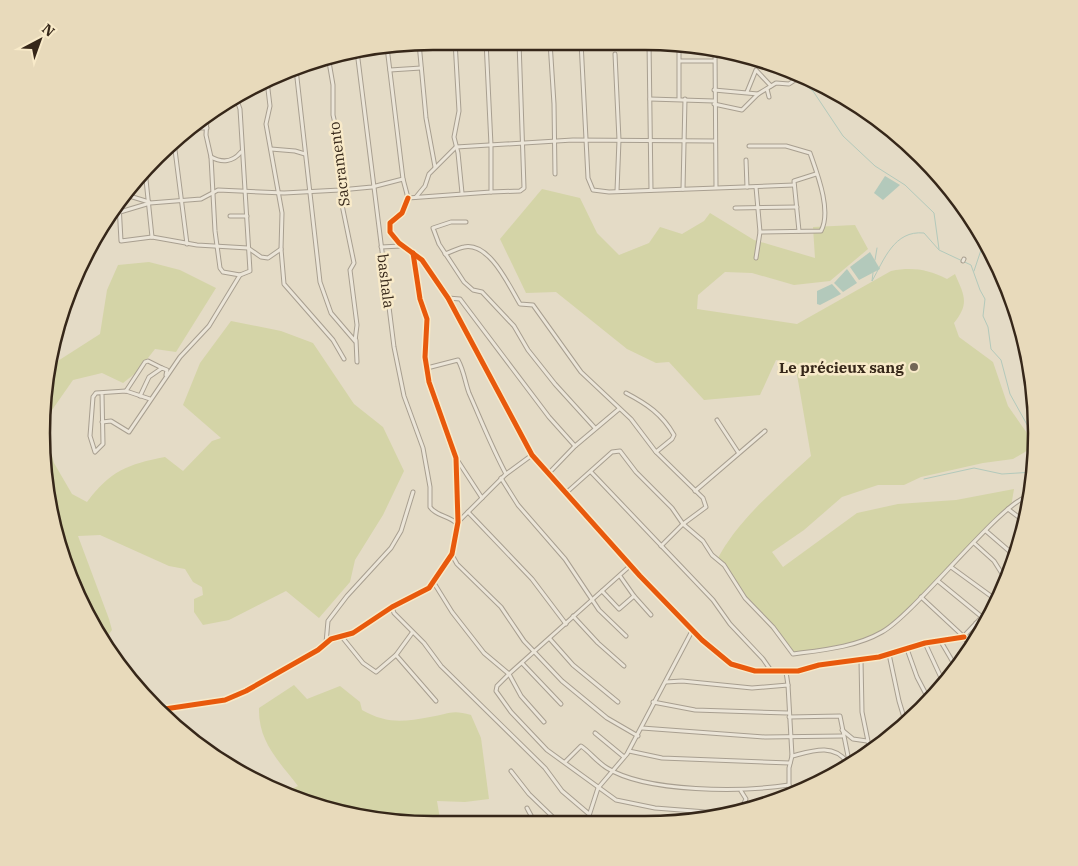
<svg xmlns="http://www.w3.org/2000/svg" width="1078" height="866" font-family="'IBM Plex Serif',serif">
<rect width="100%" height="100%" fill="#e4dbc6"/>
<!-- green -->
<g fill="#d4d4a7">
<path d="M542,189L580,198L597,233L619,255L649,243L660,227L682,234L704,221L710,213L754,240L815,258L813,227L855,225L868,249L830,281L794,285L752,273L725,272L698,295L697,309L797,324L891,271C912,267 927,269 947,279L955,274C964,295 970,303 954,323L959,337L993,362L1008,406L1034,443L1025,452L1013,459L983,463L921,477L904,485H878L842,497L804,530L772,552L783,567L857,513L898,504L956,500L1014,489L1011,507L934,585L885,629L864,640L793,654L742,595L722,563L717,560C738,519 778,487 811,456L795,363L776,360L760,395L704,400L669,362L656,363L627,349L556,292L526,293L500,239Z"/>
<path d="M149,262L180,270L216,288L176,352L155,349L137,372L123,383L102,373L73,380L52,410L46,435L54,463L72,494L87,502C110,471 128,464 165,457L183,471L212,441L221,438L183,405L200,363L231,321L281,331L313,343L354,404L383,427L404,471L383,515L355,560L350,582L319,618L286,591L229,620L203,625L194,612V599L203,595L202,587L193,582L185,569L169,566L100,535L78,536L109,619L112,630L103,642L94,629L55,534L41,433L50,366L100,334L107,290L118,265Z"/>
<path d="M294,685L307,699L340,686L360,702L362,710C387,724 403,722 430,717C448,714 452,709 471,715L481,738L489,799L465,802L437,801L440,819L357,817L281,794L298,786C279,761 258,742 259,708Z"/>
</g>
<!-- water -->
<g fill="#b3c9bb">
<polygon points="885,176 900,185 883,200 874,193"/>
<polygon points="870,252 880,269 859,280 850,267"/>
<polygon points="847,269 857,283 843,292 834,283"/>
<polygon points="832,284 841,294 820,305 817,304 817,291"/>
</g>
<g fill="none" stroke-linecap="round" stroke-linejoin="round">
<!-- stream -->
<g stroke="#b3c9bb" stroke-width="1">
<polyline points="792,71 795,77"/>
<polyline points="798,80 813,91 843,136 875,166 905,185 934,213 939,249"/>
<polyline points="875,260 877,248"/>
<polyline points="974,271 985,238"/>
<path d="M873,273L872,281C884,260 894,230 924,233L939,250L971,265L980,290L985,299L983,316L988,327L991,349L1001,360L1010,394L1035,439"/>
<polyline points="1015,305 1017,312"/>
<polyline points="924,479 974,468 1002,474 1034,472"/>
</g>
<!-- street casing -->
<g stroke="#a89f90" stroke-width="5">
<g id="street">
<polyline points="455,41 459,111 454,137 458,153 462,193"/>
<polyline points="550,42 554,104 555,174"/>
<polyline points="581,42 588,178 593,190 609,192 794,185"/>
<polyline points="649,42 651,190"/>
<polyline points="419,43 426,118 435,167"/>
<polyline points="679,44 679,99"/>
<polyline points="387,47 403,179 408,198 491,192 491,145 486,41"/>
<path d="M357,51L394,347L404,396L423,448L430,487V507C437,517 449,515 457,524"/>
<polyline points="715,51 716,187"/>
<polyline points="615,54 619,140 617,191"/>
<polyline points="680,61 714,61"/>
<polyline points="296,69 320,282 331,313 355,341 357,325 350,270 354,263 341,200 337,132 333,115 333,85 328,56"/>
<polyline points="390,70 421,68"/>
<polyline points="267,81 270,106 266,124 282,213 281,249 284,284 333,340 344,359"/>
<polyline points="767,89 769,97"/>
<polyline points="714,90 758,94"/>
<polyline points="747,92 756,70 771,86"/>
<polyline points="235,95 240,109 250,271 240,275"/>
<polyline points="650,99 714,101"/>
<polyline points="714,104 742,110 758,94 776,83 789,84 801,76"/>
<polyline points="193,128 207,128"/>
<polyline points="889,129 940,183"/>
<polyline points="174,142 187,244"/>
<path d="M749,146H786L810,153C817,173 832,211 821,231L760,232"/>
<polyline points="271,149 295,151 305,154"/>
<path d="M211,157C222,163 233,162 241,152"/>
<polyline points="746,160 747,187"/>
<polyline points="145,170 152,237"/>
<polyline points="683,189 685,99"/>
<polyline points="491,192 520,191 524,188 519,42"/>
<polyline points="126,195 149,202"/>
<polyline points="416,197 425,186 429,174 456,147 573,140 715,141"/>
<polyline points="408,198 402,213 390,223 390,232 399,243 422,260 448,298 532,455 640,576 702,640 731,664 755,671 798,671 819,665 879,657 925,643 964,637"/>
<polyline points="119,204 121,241 152,237 197,245 248,248 261,257 268,258 281,249"/>
<polyline points="735,208 797,207"/>
<polyline points="120,212 150,203 201,199 218,190 284,193 340,190 372,187 403,179"/>
<polyline points="230,216 247,216"/>
<polyline points="466,222 451,222 433,228 439,244 464,282 473,290 482,292 514,326 528,350 555,384 595,428"/>
<polyline points="799,231 794,181 816,174"/>
<polyline points="381,247 401,246"/>
<path d="M445,254C451,252 458,248 464,247C490,242 509,286 520,304L533,305L581,372L631,419L656,452L703,498L706,507L683,524L661,546"/>
<polyline points="756,258 760,232 756,187"/>
<polyline points="963,261 964,259"/>
<polyline points="448,298 460,299 549,417 575,446"/>
<polyline points="356,340 357,362"/>
<path d="M427,368L458,360C464,371 465,382 469,393C481,420 492,448 506,474"/>
<polyline points="126,391 145,362 148,361 162,368"/>
<path d="M626,393C647,404 662,414 674,435L672,439L656,452"/>
<polyline points="102,394 103,444 95,452 90,436 93,397 96,393 126,391 150,399"/>
<polyline points="140,396 149,377 162,368 167,370 166,375"/>
<polyline points="717,420 738,452"/>
<polyline points="102,422 111,421 129,432 180,357 209,326 240,275 223,272 220,268 215,231 211,157 206,135 207,117"/>
<polyline points="456,458 482,498"/>
<polyline points="591,472 713,600 730,624 763,659 772,672"/>
<polyline points="549,473 575,446 619,409"/>
<polyline points="501,478 518,505 565,559 599,610 626,636"/>
<polyline points="695,491 765,431"/>
<path d="M566,493L612,452L620,451L636,472L672,508L683,524L703,541L712,555L724,565L745,598L773,627L793,654C823,650 856,647 882,632C916,613 1005,497 1030,496"/>
<polyline points="1008,509 1025,522"/>
<polyline points="468,512 532,579 566,624"/>
<polyline points="458,522 506,474 532,455"/>
<polyline points="986,531 1015,556"/>
<polyline points="974,543 994,561 1006,580"/>
<polyline points="452,555 457,564 501,607 524,641 562,681 607,718 638,736"/>
<polyline points="631,565 509,674 497,686 496,691 511,712 547,750 616,800 655,808 732,814"/>
<polyline points="951,567 995,599 997,605"/>
<polyline points="938,581 982,617"/>
<polyline points="434,583 452,612 484,653 509,674 521,696 544,722"/>
<polyline points="602,591 619,609 634,596 620,576"/>
<polyline points="634,596 651,615"/>
<polyline points="921,597 963,636"/>
<polyline points="392,607 394,613 424,643 441,666 545,768 562,791 589,814"/>
<polyline points="573,616 598,643 624,666"/>
<polyline points="976,623 982,629"/>
<polyline points="412,633 396,655 436,701"/>
<polyline points="342,637 363,663 376,672 396,655"/>
<polyline points="963,637 999,599"/>
<polyline points="964,637 971,647"/>
<polyline points="550,639 573,665 618,702"/>
<polyline points="940,640 957,669"/>
<polyline points="326,643 328,621 347,596 391,548 401,531 413,492"/>
<polyline points="925,643 944,684"/>
<polyline points="907,649 917,677 929,700"/>
<polyline points="889,654 899,701 906,724"/>
<polyline points="861,660 862,712 870,751"/>
<polyline points="522,663 561,704"/>
<polyline points="786,672 788,685"/>
<polyline points="666,682 682,681 752,688 788,685 792,756 789,768 789,794"/>
<polyline points="653,702 695,710 788,713"/>
<polyline points="158,710 225,700 246,691 318,650 331,639 353,633 392,607 429,588 452,554 458,522 456,458 429,382 425,357 427,319 420,299 413,253"/>
<polyline points="789,717 840,716 850,766"/>
<polyline points="642,728 765,737 842,736"/>
<polyline points="842,730 853,739 867,741"/>
<polyline points="595,733 624,757"/>
<polyline points="629,751 662,758 790,763"/>
<path d="M792,756C812,751 833,743 847,762"/>
<path d="M565,762L581,746C590,752 597,762 607,768C647,793 743,792 789,785"/>
<polyline points="511,771 529,794 557,821"/>
<polyline points="527,808 534,821"/>
<polyline points="740,811 746,799 741,791"/>
<polyline points="732,814 747,811"/>
<polyline points="587,818 599,822"/>
<polyline points="587,822 598,788 627,754 692,631"/>
</g>
</g>
<!-- street -->
<use href="#street" stroke="#ebe5d8" stroke-width="3"/>
<!-- cycleway casing -->
<g stroke="#f8eac9" stroke-width="8">
<g id="cycleway">
<polyline points="408,198 402,213 390,223 390,232 399,243 422,260 448,298 532,455 640,576 702,640 731,664 755,671 798,671 819,665 879,657 925,643 964,637"/>
<polyline points="158,710 225,700 246,691 318,650 331,639 353,633 392,607 429,588 452,554 458,522 456,458 429,382 425,357 427,319 420,299 413,253"/>
</g>
</g>
<!-- cycleway -->
<use href="#cycleway" stroke="#e8590c" stroke-width="5"/>
</g>
<!-- markers -->
<circle fill="#736656" stroke="#f8eac9" stroke-width="2" cx="914" cy="367" r="5"/>
<g text-anchor="middle" dominant-baseline="central" stroke-width="5" stroke-linejoin="round" paint-order="stroke">
<!-- street labels -->
<g font-size="15" fill="#362719" stroke="#f8eac9">
<text transform="translate(339 164) rotate(-97)">Sacramento</text>
<text transform="translate(386 281) rotate(83)">bashala</text>
</g>
<!-- poi labels -->
<g font-size="15" font-weight="bold" fill="#362719" stroke="#f8eac9" text-anchor="end">
<text x="904" y="367">Le précieux sang</text>
</g>
</g>
<!-- crop -->
<path d="M0 0H1078V866H0ZM433 50H645A383 383 0 0 1 1028 433V433A383 383 0 0 1 645 816H433A383 383 0 0 1 50 433V433A383 383 0 0 1 433 50Z" fill="#e8dabb" fill-rule="evenodd"/>
<path fill="none" stroke="#362719" stroke-width="2.5" d="M433 50H645A383 383 0 0 1 1028 433V433A383 383 0 0 1 645 816H433A383 383 0 0 1 50 433V433A383 383 0 0 1 433 50Z"/>
<!-- north arrow -->
<g transform="translate(40 40) rotate(41)" stroke="#f8eac9" stroke-width="4" paint-order="stroke">
<path d="M0-4L9 19L0 12L-9 19Z" fill="#362719"/>
<text y="-8" font-size="14" font-weight="bold" text-anchor="middle" fill="#362719">N</text>
</g>
</svg>
